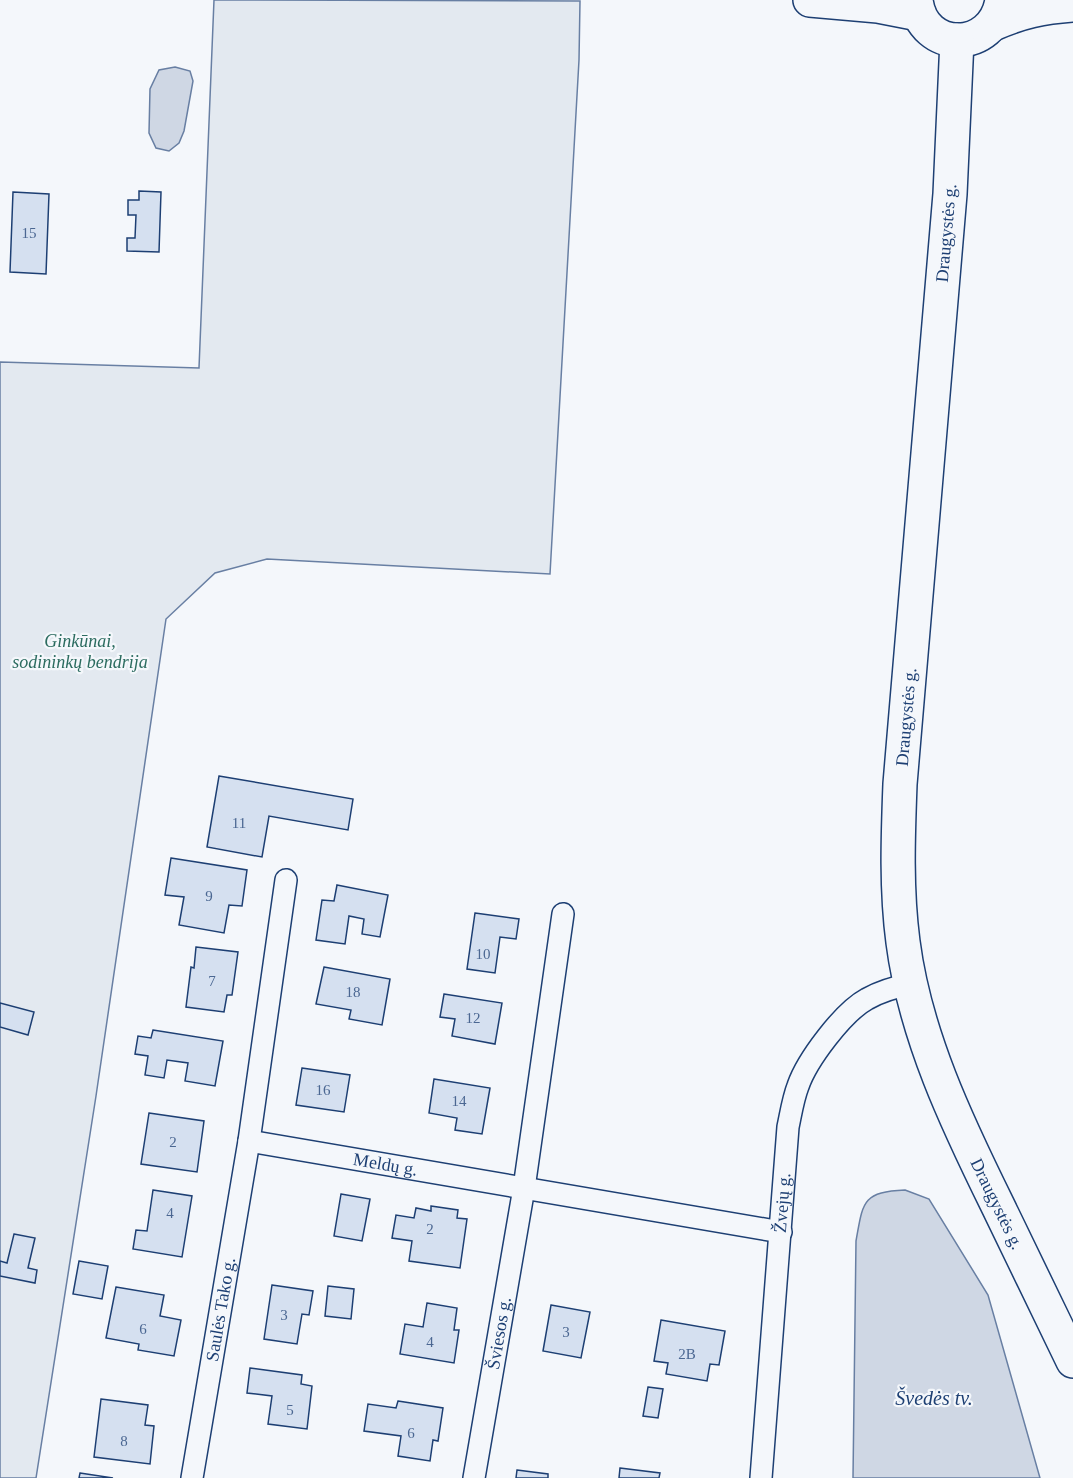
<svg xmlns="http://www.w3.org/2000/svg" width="1073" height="1478" font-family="'Times New Roman',serif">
<rect width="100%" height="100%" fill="#f4f7fb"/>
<!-- green -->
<polygon fill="#e3e9f0" stroke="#687fa3" stroke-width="1.5" points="214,0 580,1 579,60 550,574 267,559 215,573 166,619 96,1096 36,1478 0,1478 0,362 199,368"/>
<!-- water -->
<g fill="#cfd7e4" stroke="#687fa3" stroke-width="1.5">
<polygon points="175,67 190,71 193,81 184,131 179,143 169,151 156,148 149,133 150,89 159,70"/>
<path d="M905,1190L929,1199L988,1295L1040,1478H853L856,1241C863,1202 862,1192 905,1190Z"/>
</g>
<!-- building -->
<g fill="#d5e0f0" stroke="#1d3f73" stroke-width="1.5">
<polygon points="139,191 161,192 159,252 127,251 127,238 135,238 136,215 128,215 128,200 139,200"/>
<polygon points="13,192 49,194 46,274 10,272"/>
<polygon points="219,776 353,799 348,830 269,816 262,857 207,847"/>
<polygon points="171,858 247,870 242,906 229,905 224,933 179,925 184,897 165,895"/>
<polygon points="337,885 388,895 380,937 362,934 364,919 349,916 345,944 316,940 322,900 334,901"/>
<polygon points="475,913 519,919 516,939 500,937 495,973 467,969"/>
<polygon points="196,947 238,952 232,995 227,995 224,1012 186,1007 191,967 194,968"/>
<polygon points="324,967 390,979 382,1025 349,1019 351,1010 316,1004"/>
<polygon points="444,994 502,1003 495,1044 452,1036 455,1019 440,1017"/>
<polygon points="0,1003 34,1012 28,1035 0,1027"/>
<polygon points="153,1030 223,1041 215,1086 185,1081 188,1063 167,1060 164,1078 145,1075 148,1056 135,1054 138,1036 151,1038"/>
<polygon points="302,1068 350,1075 344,1112 296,1105"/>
<polygon points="434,1079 490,1088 482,1134 455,1130 457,1118 429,1113"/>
<polygon points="149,1113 204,1121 197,1172 141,1164"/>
<polygon points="153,1190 192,1196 182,1257 133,1249 136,1230 147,1231"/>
<polygon points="341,1194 370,1199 362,1241 334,1236"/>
<polygon points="431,1206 458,1210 457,1218 467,1219 460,1268 409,1261 412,1241 392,1238 396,1215 414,1218 416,1208 431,1211"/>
<polygon points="14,1234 35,1238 28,1268 37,1270 35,1283 0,1276 0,1261 7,1263"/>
<polygon points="79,1261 108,1266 102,1299 73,1294"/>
<polygon points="272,1285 313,1291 309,1315 302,1314 297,1344 264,1339"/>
<polygon points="328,1286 354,1289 351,1319 325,1316"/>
<polygon points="116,1287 164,1295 160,1316 181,1320 174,1356 138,1350 139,1344 106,1338"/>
<polygon points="427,1303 457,1308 454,1330 459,1330 454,1363 400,1354 405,1324 423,1327"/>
<polygon points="551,1305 590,1312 581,1358 543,1351"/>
<polygon points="661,1320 725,1331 719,1365 710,1364 707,1381 666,1374 668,1363 654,1361"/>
<polygon points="250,1368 302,1375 301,1384 312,1386 307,1429 268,1424 272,1396 247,1393"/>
<polygon points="648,1387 663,1389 658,1418 643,1416"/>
<polygon points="101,1399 148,1405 145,1425 154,1426 150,1464 94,1457"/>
<polygon points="398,1401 443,1408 438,1441 433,1440 430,1461 398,1456 401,1436 364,1431 368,1404 396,1408"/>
<polygon points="620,1468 660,1473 659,1478 619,1478"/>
<polygon points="517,1470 548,1474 548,1478 516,1478"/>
<polygon points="80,1473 113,1478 79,1478"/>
</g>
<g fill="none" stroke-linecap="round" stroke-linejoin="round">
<!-- street casing -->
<g stroke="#1d3f73" stroke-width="24">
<g id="street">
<path id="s1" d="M286,880L249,1141L781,1232"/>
<path id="s2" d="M192,1478L249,1141"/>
<path id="s3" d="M474,1478L524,1188L563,914"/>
<path id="s4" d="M761,1478L788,1127C791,1113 793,1099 798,1086C807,1060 843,1012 867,999C881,991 895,987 911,984"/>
</g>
</g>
<!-- primary casing -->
<g stroke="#1d3f73" stroke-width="36">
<g id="primary">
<polyline points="810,0 878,6 919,14"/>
<path d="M916,0C922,54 994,53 1002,0"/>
<path d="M993,24C1020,12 1043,7 1073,5"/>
<path id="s5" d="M957,40L950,194L900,784C898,837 896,889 903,942C915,1035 957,1123 998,1206C1023,1257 1048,1309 1073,1361"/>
</g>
</g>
<!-- street -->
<use href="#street" stroke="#f4f7fb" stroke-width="21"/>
<!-- primary -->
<use href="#primary" stroke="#f4f7fb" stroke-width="33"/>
</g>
<g text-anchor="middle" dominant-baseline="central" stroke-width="4.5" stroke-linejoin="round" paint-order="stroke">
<!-- number labels -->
<g font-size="15" fill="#4b6792">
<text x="29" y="233">15</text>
<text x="239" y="823">11</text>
<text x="209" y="896">9</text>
<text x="483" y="954">10</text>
<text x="212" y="981">7</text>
<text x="353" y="992">18</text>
<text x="473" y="1018">12</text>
<text x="323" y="1090">16</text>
<text x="459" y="1101">14</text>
<text x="173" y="1142">2</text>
<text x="170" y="1213">4</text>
<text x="430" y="1229">2</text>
<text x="284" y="1315">3</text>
<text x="143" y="1329">6</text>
<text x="566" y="1332">3</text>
<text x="430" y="1342">4</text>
<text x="687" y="1354">2B</text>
<text x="290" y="1410">5</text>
<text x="411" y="1433">6</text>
<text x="124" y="1441">8</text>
</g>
<!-- street labels -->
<g font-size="18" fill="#1d3f73" stroke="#f4f7fb">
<text transform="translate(946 233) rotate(-85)">Draugystės g.</text>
<text transform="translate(906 717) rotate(-85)">Draugystės g.</text>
<text stroke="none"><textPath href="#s1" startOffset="402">Meldų g.</textPath></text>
<text stroke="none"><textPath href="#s4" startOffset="276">Žvejų g.</textPath></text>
<text stroke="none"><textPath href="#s5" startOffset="1184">Draugystės g.</textPath></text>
<text stroke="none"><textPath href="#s2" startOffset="171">Saulės Tako g.</textPath></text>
<text stroke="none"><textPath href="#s3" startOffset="147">Šviesos g.</textPath></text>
</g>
<!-- park labels -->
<g font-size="18" font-style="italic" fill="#2c6c60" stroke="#f4f7fb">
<text x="80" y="641">Ginkūnai,<tspan x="80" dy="21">sodininkų bendrija</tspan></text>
</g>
<!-- water labels -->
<g font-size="20" font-style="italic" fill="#1d3f73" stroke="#f4f7fb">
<text x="934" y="1398">Švedės tv.</text>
</g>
</g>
</svg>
